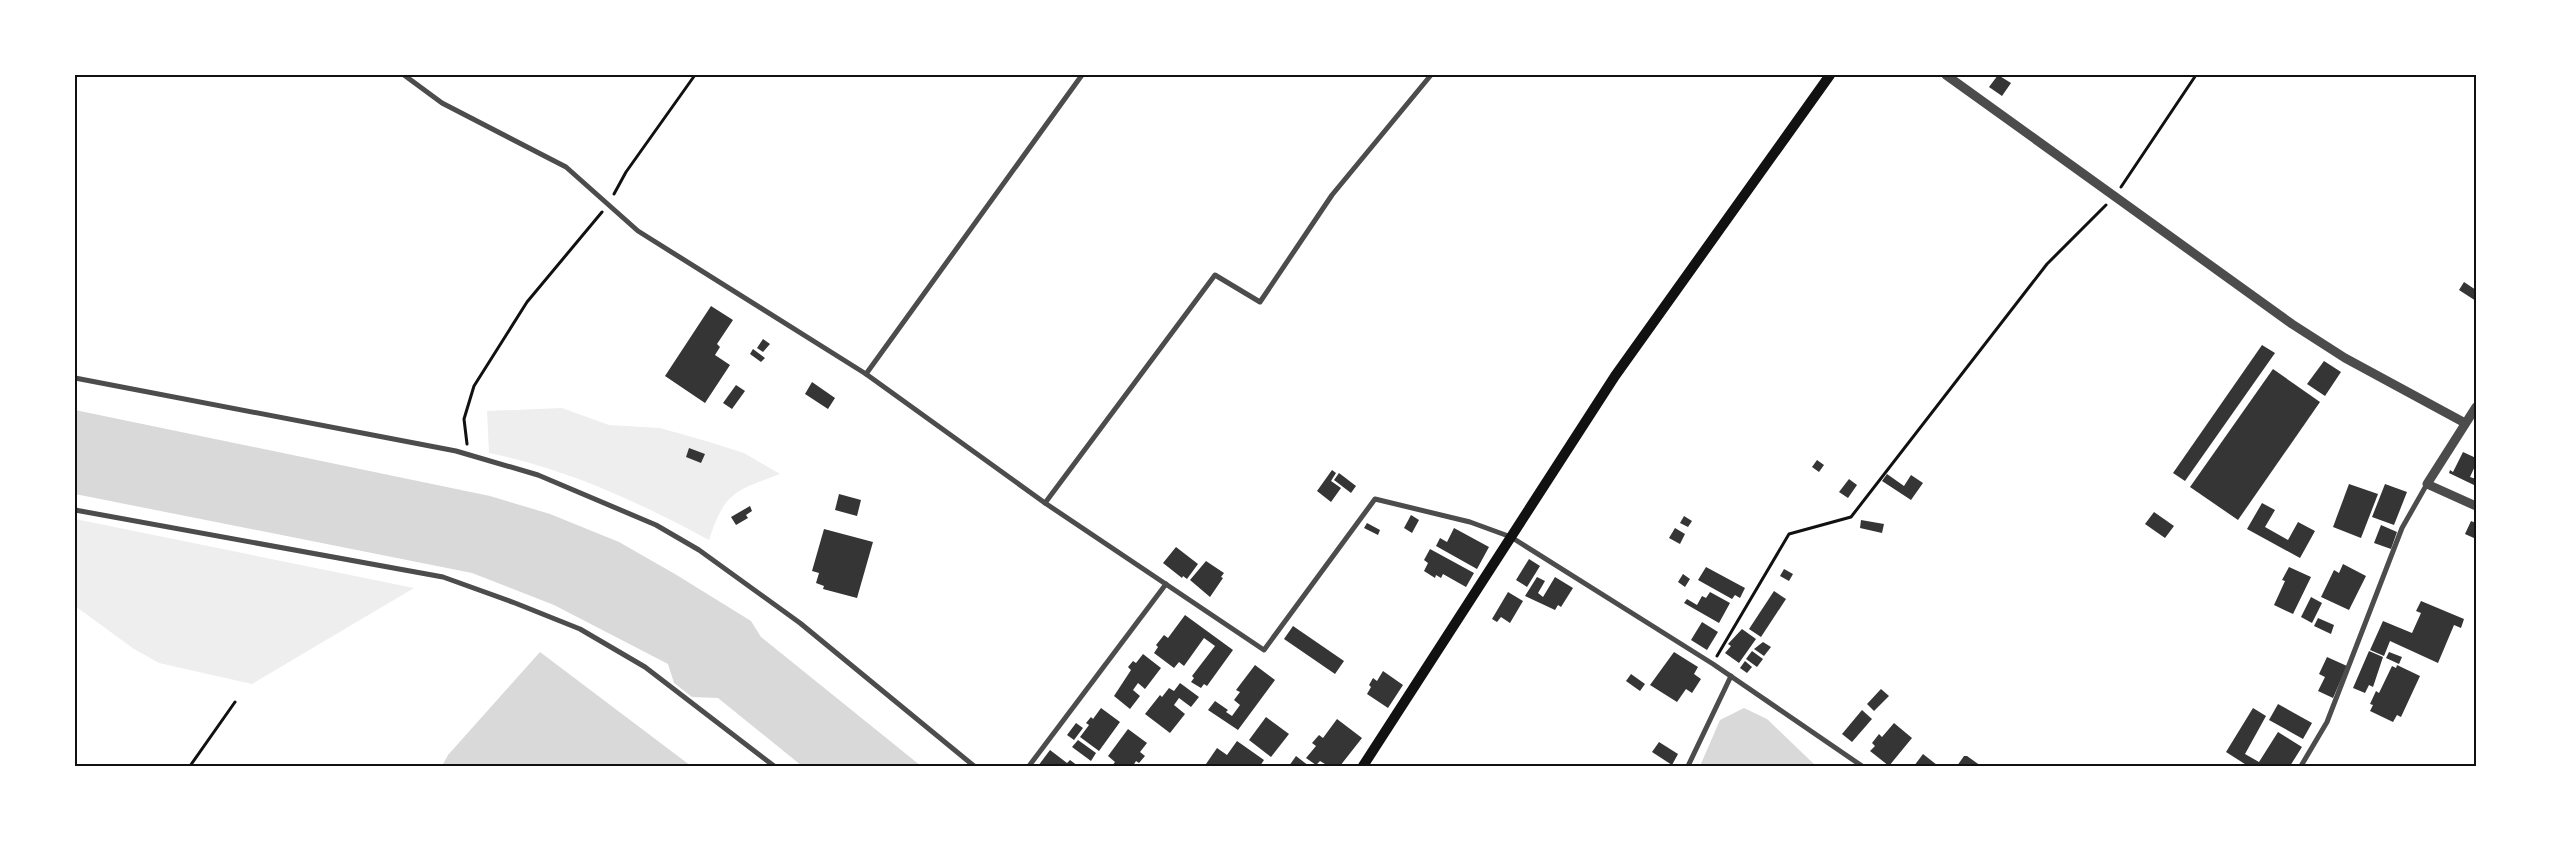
<svg xmlns="http://www.w3.org/2000/svg" width="2551" height="841" font-family="'DM Sans',sans-serif">
<rect width="100%" height="100%" fill="#fff"/>
<!-- green -->
<g fill="#eee">
<path d="M562,408L609,425L660,428L706,441L744,453L780,474C735,491 725,491 709,540C639,502 567,469 489,453L487,411Z"/>
<polygon points="75,519 414,588 252,684 159,663 134,649 75,606"/>
</g>
<!-- water -->
<g fill="#d9d9d9">
<polygon points="75,410 490,496 550,514 619,542 675,574 751,621 761,637 921,766 802,766 718,698 692,697 674,683 668,664 554,605 472,573 75,494"/>
<polygon points="540,652 691,766 442,766 448,755"/>
<polygon points="1744,708 1767,719 1816,766 1700,766 1720,720"/>
</g>
<!-- building -->
<g fill="#353535">
<polygon points="1998,75 2011,83 2002,96 1989,87"/>
<polygon points="2464,282 2476,290 2476,301 2459,290"/>
<polygon points="711,306 733,320 717,344 720,347 715,355 730,365 705,403 665,376"/>
<polygon points="763,339 770,344 763,352 757,348"/>
<polygon points="2262,345 2275,353 2185,481 2173,473"/>
<polygon points="753,349 765,358 761,362 750,354"/>
<polygon points="2324,361 2341,372 2325,396 2307,384"/>
<polygon points="2273,369 2320,402 2238,520 2190,487"/>
<polygon points="812,382 835,398 828,409 805,394"/>
<polygon points="736,385 745,391 732,409 723,403"/>
<polygon points="689,448 705,454 701,463 686,457"/>
<polygon points="2463,452 2476,458 2476,464 2470,477 2476,479 2476,486 2449,473 2450,470 2453,472"/>
<polygon points="1817,460 1824,465 1819,472 1812,467"/>
<polygon points="1332,470 1336,473 1331,481 1341,488 1331,502 1317,491"/>
<polygon points="1339,473 1356,486 1351,493 1334,480"/>
<polygon points="1887,474 1904,486 1911,475 1923,483 1911,500 1882,481"/>
<polygon points="1849,479 1857,485 1848,498 1839,492"/>
<polygon points="2349,484 2378,494 2361,538 2333,527"/>
<polygon points="2385,484 2407,492 2394,525 2372,517"/>
<polygon points="839,494 861,500 857,516 835,510"/>
<polygon points="2262,503 2275,510 2265,527 2288,540 2298,522 2315,531 2300,558 2247,529"/>
<polygon points="750,506 752,511 746,515 748,518 736,525 731,517"/>
<polygon points="2154,512 2174,526 2165,538 2145,524"/>
<polygon points="1411,515 1419,520 1412,533 1404,528"/>
<polygon points="1684,516 1692,521 1688,527 1680,523"/>
<polygon points="1861,520 1884,524 1882,533 1860,528"/>
<polygon points="2471,521 2476,523 2476,539 2465,534"/>
<polygon points="1367,523 1380,530 1378,535 1364,528"/>
<polygon points="2381,525 2397,532 2391,549 2374,543"/>
<polygon points="1454,528 1489,547 1477,569 1436,546 1440,538 1447,542"/>
<polygon points="1675,528 1685,534 1680,544 1669,538"/>
<polygon points="824,529 873,542 857,598 823,589 824,586 816,583 819,573 812,571"/>
<polygon points="1176,547 1198,564 1187,579 1183,576 1182,578 1163,563"/>
<polygon points="1430,549 1474,573 1466,587 1443,574 1441,578 1436,575 1435,578 1424,571 1428,563 1424,560"/>
<polygon points="1529,559 1540,566 1527,587 1516,580"/>
<polygon points="1206,561 1224,573 1221,577 1223,578 1210,597 1190,580"/>
<polygon points="2343,564 2366,576 2349,610 2321,597 2334,570 2339,573"/>
<polygon points="1706,567 1745,588 1740,598 1735,595 1732,599 1698,580"/>
<polygon points="2289,567 2311,577 2293,614 2274,605 2285,581 2282,580"/>
<polygon points="1784,569 1793,574 1789,581 1780,576"/>
<polygon points="1683,574 1690,579 1685,587 1678,582"/>
<polygon points="1537,577 1545,581 1538,593 1543,597 1555,577 1573,588 1561,607 1558,605 1555,610 1525,596"/>
<polygon points="1774,591 1786,599 1761,637 1749,629"/>
<polygon points="1508,592 1523,601 1510,623 1501,617 1497,622 1492,619"/>
<polygon points="1710,592 1730,603 1719,623 1684,603 1687,599 1697,605 1702,596 1706,598"/>
<polygon points="2311,597 2322,603 2312,623 2301,617"/>
<polygon points="2421,601 2464,619 2461,628 2454,625 2438,663 2390,641 2384,656 2370,650 2383,621 2412,633 2421,613 2416,611"/>
<polygon points="1185,615 1233,650 1207,686 1204,684 1201,688 1191,682 1194,678 1192,676 1215,646 1204,638 1184,666 1179,662 1174,668 1154,653 1158,647 1156,645 1164,635 1168,638"/>
<polygon points="2318,618 2334,625 2331,634 2314,626"/>
<polygon points="1702,622 1718,632 1707,650 1691,640"/>
<polygon points="1293,626 1344,661 1335,674 1284,639"/>
<polygon points="1742,629 1756,639 1739,663 1725,653 1731,646 1728,644"/>
<polygon points="1763,642 1771,647 1764,656 1754,649"/>
<polygon points="1752,651 1763,659 1757,667 1746,659"/>
<polygon points="2369,651 2383,657 2373,687 2369,685 2365,693 2353,688"/>
<polygon points="1674,652 1698,667 1694,674 1701,679 1692,693 1686,689 1677,702 1650,685"/>
<polygon points="2389,652 2402,657 2399,664 2386,658"/>
<polygon points="1143,654 1161,668 1145,689 1138,683 1133,690 1140,696 1130,709 1114,696 1131,670 1128,667 1133,661 1136,663"/>
<polygon points="2327,657 2347,666 2333,698 2318,691 2325,677 2319,674"/>
<polygon points="1745,661 1752,667 1747,673 1740,668"/>
<polygon points="1255,665 1275,680 1238,730 1208,710 1215,701 1228,710 1226,712 1232,716 1240,705 1234,700 1240,692 1236,690"/>
<polygon points="2397,665 2420,676 2401,717 2397,715 2393,722 2370,711 2373,705 2370,704 2376,691 2379,693 2392,666 2396,668"/>
<polygon points="1383,671 1403,685 1388,708 1367,694 1371,687 1369,685 1373,678 1377,681"/>
<polygon points="1631,674 1645,684 1640,691 1626,681"/>
<polygon points="1180,683 1199,697 1191,707 1179,698 1174,705 1185,714 1170,733 1145,714 1160,695 1162,697 1169,688 1174,691"/>
<polygon points="1881,689 1889,696 1874,711 1867,704"/>
<polygon points="2278,704 2312,723 2303,739 2269,720"/>
<polygon points="1101,708 1120,722 1099,751 1080,737 1089,725 1086,723 1091,717 1093,719"/>
<polygon points="2253,708 2266,716 2245,754 2259,762 2278,732 2302,747 2290,766 2248,766 2226,752"/>
<polygon points="1862,710 1872,719 1852,742 1842,734"/>
<polygon points="1266,717 1289,734 1271,757 1249,740"/>
<polygon points="1337,719 1362,738 1340,766 1324,766 1325,764 1320,761 1316,765 1306,758 1316,746 1312,743 1319,735 1323,738"/>
<polygon points="1076,723 1083,728 1074,740 1067,735"/>
<polygon points="1894,723 1912,738 1889,766 1870,751 1875,746 1872,743 1879,734 1882,737"/>
<polygon points="1128,729 1147,743 1140,752 1145,756 1139,763 1136,761 1133,766 1112,766 1115,762 1108,756"/>
<polygon points="1078,740 1096,753 1091,761 1072,747"/>
<polygon points="1237,741 1264,760 1260,766 1209,766 1206,764 1217,748 1227,755"/>
<polygon points="1659,742 1678,754 1672,765 1652,752"/>
<polygon points="1050,750 1067,763 1070,760 1078,766 1038,766"/>
<polygon points="1923,754 1937,765 1936,766 1914,766"/>
<polygon points="1296,756 1309,766 1289,766"/>
<polygon points="1964,756 1967,756 1981,766 1957,766"/>
</g>
<g fill="none" stroke-linecap="round" stroke-linejoin="round">
<!-- path -->
<g stroke="#111" stroke-width="3">
<polyline points="2121,187 2196,75"/>
<polyline points="614,194 626,172 695,75"/>
<polyline points="467,444 464,419 474,386 527,302 602,212"/>
<polyline points="1717,656 1789,534 1851,517 2047,264 2106,205"/>
<polyline points="190,766 235,702"/>
</g>
<!-- minor -->
<g stroke="#4c4c4c" stroke-width="5">
<polyline points="404,75 442,103 566,167 638,231 866,374 1045,503 1264,650 1375,499 1470,522 1511,537 1713,664 1862,766"/>
<polyline points="866,374 1082,75"/>
<polyline points="75,378 456,451 538,475 656,525 699,550 800,623 974,766"/>
<polyline points="1045,503 1215,275 1260,302 1332,195 1431,75"/>
<polyline points="75,510 443,577 515,603 580,629 645,667 774,766"/>
<polyline points="1029,766 1166,584"/>
<polyline points="1688,766 1731,676"/>
<polyline points="2301,766 2327,722 2402,528 2427,484"/>
</g>
<!-- tertiary -->
<g stroke="#4c4c4c" stroke-width="9">
<polyline points="1946,75 2292,324 2345,358 2465,423"/>
<polyline points="2476,407 2427,484 2476,506"/>
</g>
<!-- secondary -->
<polyline stroke="#111" stroke-width="10" points="1363,766 1615,376 1830,75"/>
</g>
<!-- border -->
<rect width="2551" height="841" fill="none" stroke="#ffffff" stroke-width="152"/>
<rect x="76" y="76" width="2399" height="689" fill="none" stroke="#111" stroke-width="2"/>
</svg>
